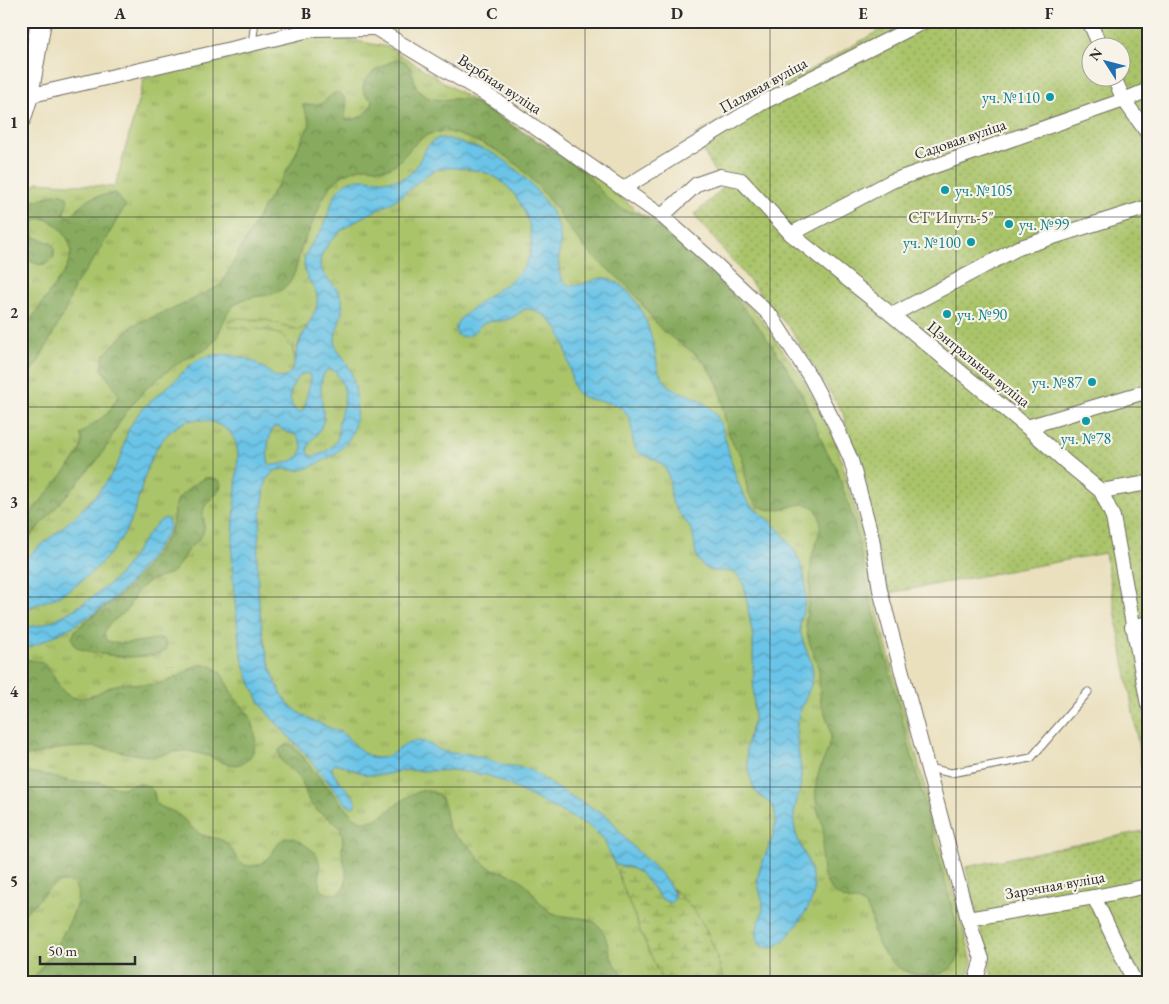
<svg xmlns="http://www.w3.org/2000/svg" width="1169" height="1004" font-family="'EB Garamond',serif">
<defs>
<pattern id="grass-tufts" width="24" height="20" patternUnits="userSpaceOnUse" patternTransform="scale(1.25)"><rect width="24" height="20" fill="#aac46a"/><path d="M3 7l-1-3M5 7V3M7 7l1-3M15 17l-1-3M17 17v-4M19 17l1-3" fill="none" stroke="#8b9f57"/></pattern>
<pattern id="forest-crowns" width="20" height="18" patternUnits="userSpaceOnUse" patternTransform="scale(1.25)"><rect width="20" height="18" fill="#87aa5e"/><path d="M2 6a3 3 0 1 1 6 0M12 15a3 3 0 1 1 6 0" fill="none" stroke="#6f8b4e"/></pattern>
<pattern id="wetland-marsh" width="20" height="14" patternUnits="userSpaceOnUse" patternTransform="scale(1.25)"><rect width="20" height="14" fill="#aac46a"/><path d="M1 5h8M5 5V1M11 12h8M15 12V8" fill="none" stroke="#8b9f57"/></pattern>
<pattern id="garden-dots" width="8" height="8" patternUnits="userSpaceOnUse" patternTransform="scale(1.25)"><rect width="8" height="8" fill="#aac46a"/><path d="M2 2h.1M6 6h.1" fill="none" stroke="#8b9f57" stroke-width="1.8" stroke-linecap="round"/></pattern>
<pattern id="water-waves" width="16" height="10" patternUnits="userSpaceOnUse" patternTransform="scale(1.25)"><rect width="16" height="10" fill="#6ac4e7"/><path d="M0 5q4-4 8 0t8 0" fill="none" stroke="#579fbb"/></pattern>
</defs>
<rect width="100%" height="100%" fill="#f7f3e8"/>
<filter id="ink" filterUnits="userSpaceOnUse"><feTurbulence type="fractalNoise" baseFrequency=".02" numOctaves="2"/><feDisplacementMap in="SourceGraphic" scale="10" xChannelSelector="R" yChannelSelector="G"/><feConvolveMatrix kernelMatrix="1 2 1 2 8 2 1 2 1" color-interpolation-filters="sRGB"/></filter>
<filter id="wash" filterUnits="userSpaceOnUse"><feTurbulence type="fractalNoise" baseFrequency=".0096" numOctaves="4" result="noise"/><feDisplacementMap in="SourceGraphic" scale="20" xChannelSelector="R" yChannelSelector="G"/><feGaussianBlur stdDeviation="1.12" result="paint"/><feColorMatrix in="noise" values="0 0 0 0 0 0 0 0 0 0 0 0 0 0 0 0 0 1.4 0 .05"/><feComposite in="paint" operator="in"/></filter>
<g filter="url(#wash)">
<rect width="100%" height="100%" fill="#eae0be"/>
<!-- grass -->
<polygon fill="url(#grass-tufts)" stroke="#6a784a" points="324,35 388,47 607,185 757,314 801,376 836,442 858,519 881,626 972,961 965,983 21,983 21,201 37,182 115,187 144,79"/>
<!-- forest -->
<g fill="url(#forest-crowns)" stroke="#596a44">
<path d="M399,59C418,65 409,83 422,94C434,103 447,98 461,99C465,99 469,101 472,102L550,148L576,166L586,174L607,198L614,204L624,210L643,215L653,220L684,244L717,277L734,296L761,330L786,366L802,395L826,450L835,465L854,521L871,601L958,930C959,938 961,947 959,955C952,979 919,980 901,969C898,968 890,961 888,958C882,952 878,944 875,936C872,926 873,913 864,905C858,900 856,902 848,900C826,894 821,873 822,853C823,844 824,836 823,828C821,818 821,821 818,811C815,801 815,789 817,778C821,761 833,747 830,729C828,718 821,708 820,697C818,686 821,675 817,663C813,650 806,638 806,623C806,614 808,606 809,598C811,584 810,570 812,556C815,543 824,528 819,515C806,486 774,528 752,499C743,486 747,472 742,458C739,449 738,452 733,444C731,440 728,432 727,428C722,412 724,394 715,379C709,366 699,356 687,348C678,341 668,336 660,328C648,315 641,300 629,288C615,273 598,263 585,248C556,213 535,171 494,149C486,145 478,142 470,139C459,135 449,130 438,132C412,136 409,157 391,167C382,171 375,167 366,167C358,168 349,172 342,176C327,186 321,202 315,218C310,228 305,238 301,249C297,262 296,277 285,287C273,299 252,293 237,303C222,313 223,333 211,345C203,353 191,355 182,361C170,368 159,378 148,387C136,399 125,412 117,427C110,439 104,452 95,463L21,547V525L73,462C79,453 85,444 80,434L108,413L119,395L102,369L103,356L133,325L180,306L221,285L264,206L292,162L300,143L310,124L303,105C309,105 316,105 322,103C329,99 334,88 342,95C344,96 346,99 346,101C348,108 343,113 346,120C357,121 371,113 373,101C370,98 366,96 364,93C357,77 388,62 399,59Z"/>
<path d="M59,193C75,196 64,205 64,214L69,216C76,213 78,207 84,202C92,195 105,196 116,193L125,206L98,253L75,285L64,313L38,362L21,384V334L66,269C68,264 70,259 71,253C72,230 36,204 32,228C32,231 32,234 34,236C39,241 47,238 54,247V257C41,272 35,261 21,257V209L31,202Z"/>
<path d="M205,478C215,477 226,481 218,492C215,496 210,499 207,503C198,515 207,523 203,533C200,540 193,544 188,550C182,557 180,566 172,572C164,578 153,578 145,584C134,592 134,600 127,609C121,618 97,626 107,641C124,646 143,641 160,638L164,640L166,643V650C154,662 89,656 75,646L72,638L76,629L120,595L144,570L168,536L173,523L174,509L178,499L191,486Z"/>
<path d="M27,660C62,660 50,695 77,698C93,700 105,686 120,684C133,682 147,687 161,683C168,681 176,678 182,674C190,670 196,663 206,665C223,667 226,685 234,697C239,703 245,709 249,715C257,729 260,758 240,764C228,767 218,760 208,756C200,753 193,752 185,751C173,751 161,757 148,756C127,754 106,747 85,747C76,747 67,748 58,749C45,751 34,757 21,756V662Z"/>
<path d="M287,745H290L294,747L350,813C377,843 403,781 433,792C448,797 443,817 449,828C453,837 462,840 469,846C474,851 478,858 483,863C493,872 507,871 518,878C531,886 536,902 549,911C560,918 574,916 586,919C609,925 605,945 613,961C618,969 625,975 629,983H29C41,969 93,900 73,884C65,878 58,883 51,887L21,917V776L29,773H35L74,782H100L118,788H123L135,784H142L149,787L154,792L156,804C164,809 173,810 180,816C187,821 192,829 200,834C208,838 218,837 225,842C236,850 235,867 252,866C275,865 275,832 293,838C299,840 314,850 317,856C325,869 308,899 339,893C352,882 344,867 342,853C342,846 344,837 341,830C335,819 323,816 314,808C305,799 306,786 299,777C292,766 279,767 279,750L283,746Z"/>
</g>
<!-- wetland -->
<g fill="url(#wetland-marsh)" stroke="#6a784a">
<path d="M239,318L266,320L299,330L307,326L299,342L294,362C296,325 255,330 230,327L228,325C229,320 234,319 239,318Z"/>
<path d="M613,861C621,868 630,866 639,872C648,879 656,891 663,900L675,894L672,888C680,896 690,904 696,913C711,934 718,959 724,983H663L641,933Z"/>
</g>
<!-- garden -->
<g fill="url(#garden-dots)" stroke="#6a784a" fill-rule="evenodd">
<path d="M896,21H1148V812L1135,723L1105,553L889,593L843,413L791,330L694,215L723,188L695,135ZM1092,48H1122V78H1092Z"/>
<polygon points="1148,830 1148,983 992,983 993,980 966,867"/>
</g>
<!-- water -->
<g fill="url(#water-waves)" stroke="#4a7889" fill-rule="evenodd">
<path d="M439,138C449,138 455,141 464,144C474,148 484,148 494,154C519,167 553,204 560,232C563,247 554,265 562,279C572,295 591,277 605,278C620,280 633,296 640,308C647,321 652,338 655,352C657,361 657,370 662,377C673,395 686,391 701,401C706,403 709,407 713,411C721,421 724,433 727,445C732,463 736,482 746,499C752,508 761,513 769,520C781,531 794,547 800,562C805,575 807,590 805,603C804,610 801,617 800,623C799,643 813,656 813,674C812,689 802,703 798,718C793,739 802,759 801,780C800,794 793,808 794,822C795,843 811,859 813,881C814,885 814,892 813,896C810,909 785,946 771,948C767,948 765,947 761,946C751,932 762,920 763,906C763,896 756,887 758,876C761,859 773,844 775,826C779,797 760,804 753,786C749,775 745,755 747,744C748,736 752,728 754,719L753,637L744,586C735,559 715,581 701,564C693,554 696,543 692,532C688,521 677,514 673,504C669,493 672,481 666,470C659,456 642,459 636,449C630,438 634,423 626,413C614,397 591,405 578,393C573,389 572,382 571,376C566,352 565,331 544,315C538,312 533,309 526,309C519,312 513,319 505,320C498,322 491,320 485,323C473,329 472,341 457,335C454,328 456,324 461,318C472,308 484,299 497,290C506,284 516,278 523,268C544,241 522,192 495,177C482,169 454,166 439,169C427,172 418,182 409,190C402,196 394,201 387,205C364,217 337,227 324,251C310,275 338,280 342,300C345,315 335,327 335,341C335,350 343,356 347,363C357,381 360,414 352,433C344,450 334,455 319,463C313,466 307,469 301,470C293,471 283,467 275,471C269,474 267,480 265,486C263,505 260,523 258,542C255,583 261,677 291,706C305,720 324,724 341,733C354,740 362,758 378,758C393,759 402,741 418,741C429,741 436,750 446,752C453,754 461,753 469,754C480,756 490,761 501,764C508,766 516,766 524,768C534,770 541,778 549,783C563,792 577,800 592,808C597,811 603,813 608,817C615,823 619,832 625,838C638,855 671,877 675,898L671,903L668,902L663,900L640,873L629,867H623L617,865L613,861L603,838L589,826L497,779L486,775L453,770L430,771L407,770L382,775H367L339,764H335L332,767L333,773L355,799L356,802L355,805L353,807L347,805L306,755L269,715L259,701L250,682L243,661L239,639L233,583L232,552L238,455C237,441 232,431 219,425C203,418 190,417 176,427C145,449 144,489 131,521C125,534 117,545 108,556C95,570 78,585 61,595C48,602 31,603 21,615V562C48,539 83,513 104,485C111,476 117,466 121,456C124,446 125,436 130,427C139,408 156,397 171,384C179,377 185,369 193,363C213,349 242,354 261,366C266,369 271,375 276,377C281,379 287,377 290,373C296,364 296,351 300,341C305,328 320,310 317,296C315,285 304,278 304,265C304,249 317,239 324,225C330,211 332,192 346,183C362,173 386,186 405,177C423,168 418,147 439,138ZM327,370C334,369 336,372 339,378C349,392 343,405 339,420C338,425 339,430 338,436C337,446 321,456 311,456C301,445 321,435 323,421C325,406 315,382 327,370ZM305,373H308L311,379L307,394L305,407L301,412H298C284,403 291,379 305,373ZM274,427H279C281,429 283,431 286,432C291,435 295,432 299,439C309,454 293,462 280,464C275,465 273,466 269,464C266,455 268,435 274,427Z"/>
<path d="M166,518C175,526 164,537 159,545C148,561 137,576 123,590C94,618 58,635 21,651V624C41,638 106,589 120,574C131,562 152,521 166,518Z"/>
</g>
</g>
<g filter="url(#ink)">
<g fill="none" stroke-linecap="round" stroke-linejoin="round">
<!-- lane casing -->
<g stroke="#6e6a5e" stroke-width="9">
<g id="lane">
<polyline points="252,44 255,21"/>
<polyline points="928,768 951,773 1031,758 1088,692"/>
</g>
</g>
<!-- street casing -->
<g stroke="#6e6a5e" stroke-width="16">
<g id="street">
<polyline points="1089,21 1101,48"/>
<polyline points="375,28 497,101 662,216 707,256 771,316 810,377 836,426 851,460 872,538 880,590 968,919 982,959 975,983"/>
<polyline points="1114,78 1124,100 1148,134"/>
<polyline points="28,96 252,44 314,29 375,28"/>
<polyline points="624,188 762,103 925,21"/>
<polyline points="662,216 697,184 720,176 741,180 791,234 892,315 1027,427 1067,463 1101,491 1113,517 1148,705"/>
<polyline points="791,234 892,181 1124,100 1148,90"/>
<polyline points="892,315 1018,248 1148,207"/>
<polyline points="1027,427 1148,391"/>
<polyline points="1101,491 1148,483"/>
<polyline points="1132,627 1148,623"/>
<polyline points="1094,897 1135,983"/>
<polyline points="968,919 1094,897 1148,886"/>
</g>
</g>
<!-- secondary casing -->
<g stroke="#6e6a5e" stroke-width="22">
<polyline id="secondary" points="21,118 28,96 41,21"/>
</g>
<!-- lane -->
<use href="#lane" stroke="#fff" stroke-width="7"/>
<!-- street -->
<use href="#street" stroke="#fff" stroke-width="14"/>
<!-- secondary -->
<use href="#secondary" stroke="#fff" stroke-width="20"/>
</g>
</g>
<!-- grid -->
<path fill="none" stroke="#2b2b2b" stroke-width="1" stroke-opacity="0.55" d="M213,21V983M399,21V983M585,21V983M770,21V983M956,21V983M21,217H1148M21,407H1148M21,597H1148M21,787H1148"/>
<!-- markers -->
<g fill="#0f9aa8" stroke="#f7f3e8" stroke-width="2">
<circle cx="1050" cy="97" r="5"/>
<circle cx="945" cy="190" r="5"/>
<circle cx="1009" cy="224" r="5"/>
<circle cx="971" cy="242" r="5"/>
<circle cx="947" cy="314" r="5"/>
<circle cx="1092" cy="382" r="5"/>
<circle cx="1086" cy="421" r="5"/>
</g>
<g text-anchor="middle" dominant-baseline="central" stroke-width="4.5" stroke-linejoin="round" paint-order="stroke">
<!-- street labels -->
<g font-size="16" fill="#2b2b2b" stroke="#f7f3e8">
<text transform="translate(500 84) rotate(33)">Вербная вуліца</text>
<text transform="translate(763 85) rotate(-29)">Палявая вуліца</text>
<text transform="translate(960 139) rotate(-19)">Садовая вуліца</text>
<text transform="translate(979 364) rotate(39)">Цэнтральная вуліца</text>
<text transform="translate(1055 885) rotate(-10)">Зарэчная вуліца</text>
</g>
<!-- culture labels -->
<g font-size="16" fill="#0d838f" stroke="#f7f3e8" text-anchor="end">
<text x="1040" y="97">уч. №110</text>
<text x="955" y="190" text-anchor="start">уч. №105</text>
<text x="1019" y="224" text-anchor="start">уч. №99</text>
<text x="961" y="242">уч. №100</text>
<text x="957" y="314" text-anchor="start">уч. №90</text>
<text x="1082" y="382">уч. №87</text>
<text x="1086" y="438" text-anchor="middle">уч. №78</text>
</g>
<!-- park labels -->
<g font-size="16" fill="#51593e" stroke="#f7f3e8">
<text x="951" y="217">СТ"Ипуть-5"</text>
</g>
</g>
<!-- margin -->
<rect width="1169" height="1004" fill="none" stroke="#f7f3e8" stroke-width="55"/>
<!-- north arrow -->
<g transform="translate(1106 62) rotate(306)"><circle r="24" fill="#f7f3e8" stroke="#a5a39c"/>
<path d="M0-4L9 19L0 12L-9 19Z" fill="#1f6fb2"/>
<text y="-8" font-size="14" font-weight="bold" text-anchor="middle" fill="#2b2b2b">N</text>
</g>
<!-- scale -->
<path d="M40 956v8h95v-8" fill="none" stroke="#2b2b2b" stroke-width="2.5"/>
<text x="48" y="956" font-size="15" fill="#2b2b2b" stroke="#f7f3e8" stroke-width="4" paint-order="stroke">50 m</text>
<rect x="28" y="28" width="1114" height="948" fill="none" stroke="#2b2b2b" stroke-width="2"/>
<g font-size="16" text-anchor="middle" font-weight="bold" fill="#2b2b2b">
<text x="120" y="19">A</text>
<text x="306" y="19">B</text>
<text x="492" y="19">C</text>
<text x="677" y="19">D</text>
<text x="863" y="19">E</text>
<text x="1049" y="19">F</text>
<text x="14" y="128">1</text>
<text x="14" y="318">2</text>
<text x="14" y="508">3</text>
<text x="14" y="697">4</text>
<text x="14" y="887">5</text>
</g>
</svg>
